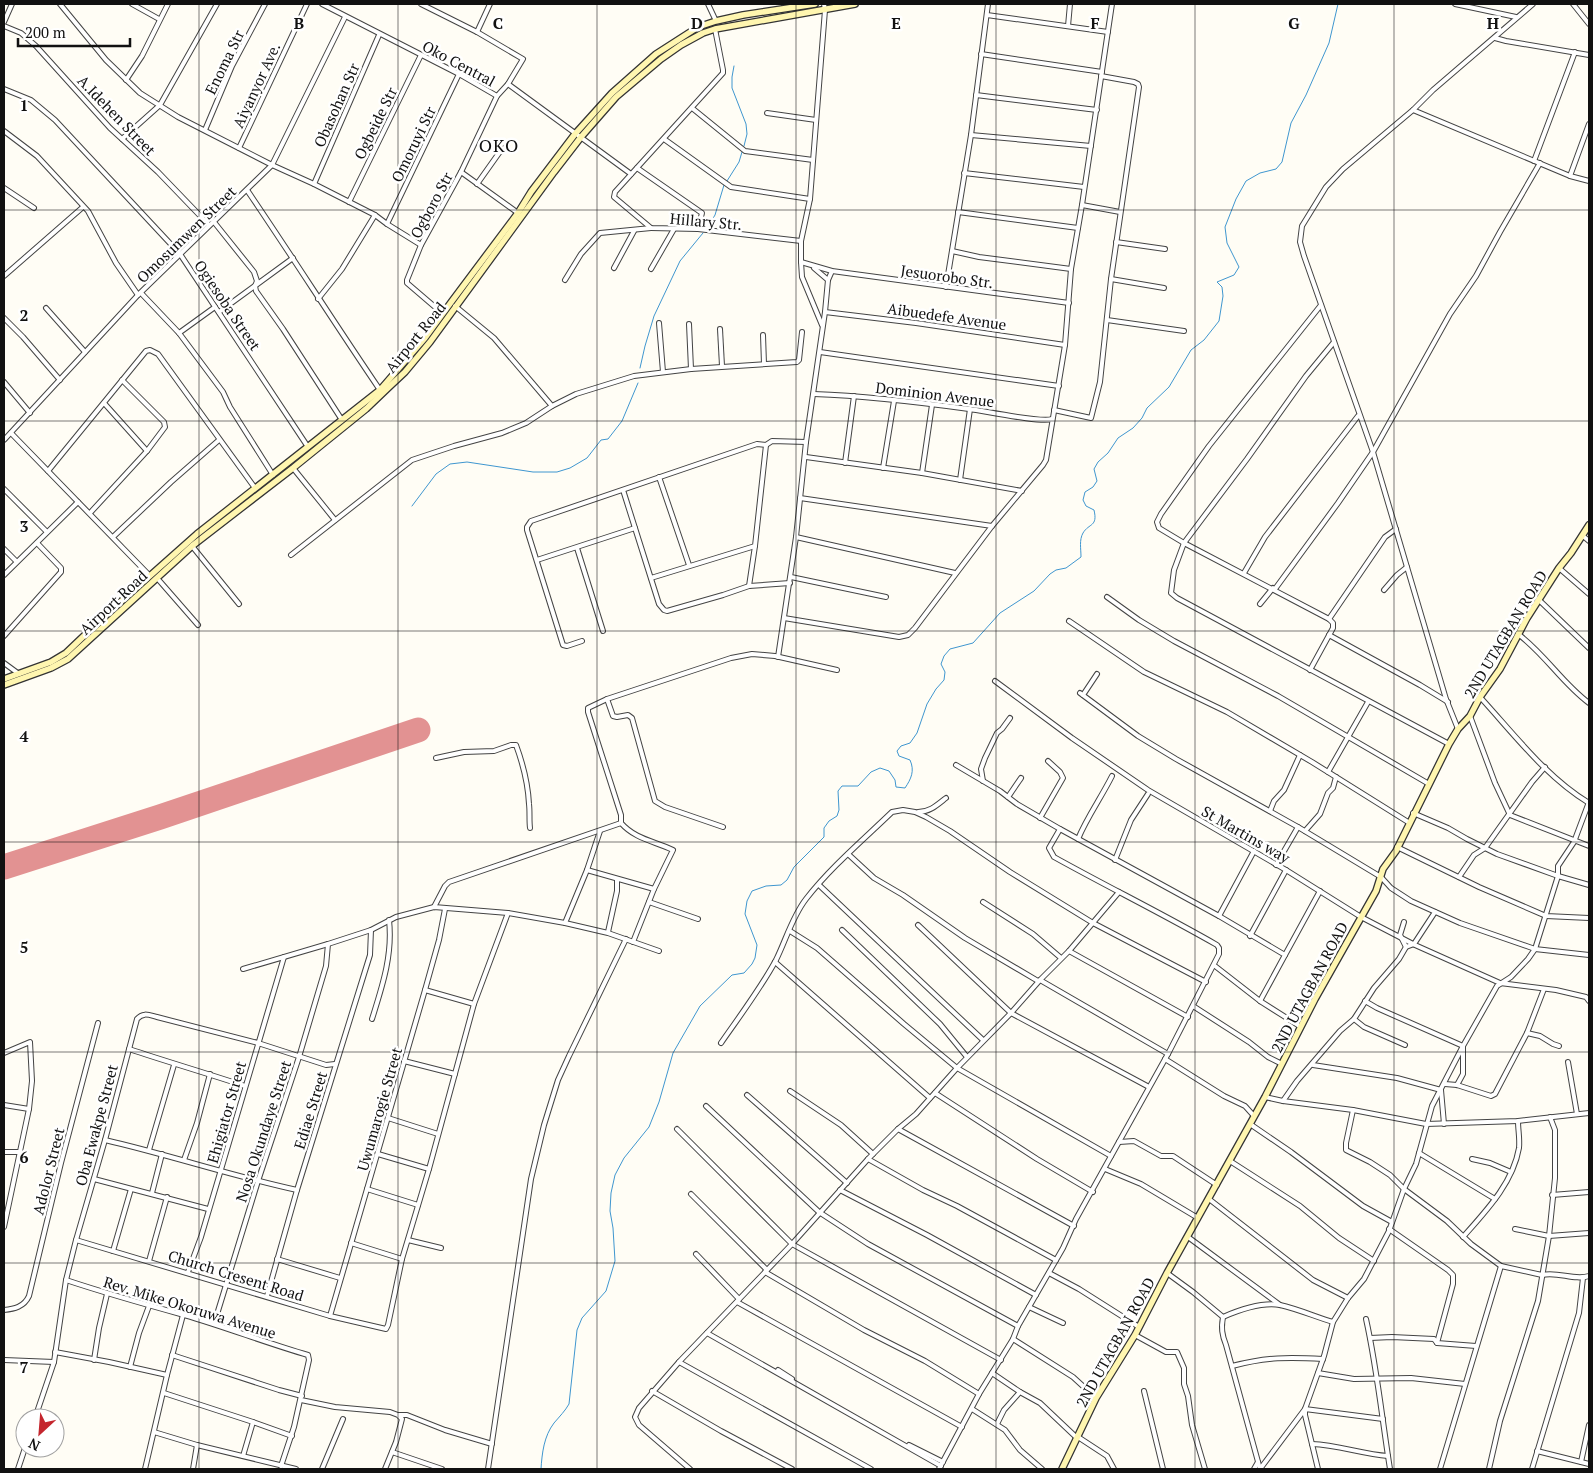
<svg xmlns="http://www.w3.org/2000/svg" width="1593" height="1473" font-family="'PT Serif',serif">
<rect width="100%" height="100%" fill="#fffdf5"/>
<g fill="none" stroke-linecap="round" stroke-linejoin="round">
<!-- stream -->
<g stroke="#3f96cf" stroke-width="1">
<polyline points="734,66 732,77 732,88 746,124 747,134 744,146"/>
<polyline points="727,181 739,162 742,152"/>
<polyline points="709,225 715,215 724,185"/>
<polyline points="640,368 645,346 654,316 680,261 703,233"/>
<polyline points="412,506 436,474 450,464 467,462 533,472 557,472 570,468 587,458 601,440 608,439 622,421 638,383"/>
<path d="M541,1469C542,1453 544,1436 554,1423C560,1416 565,1411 569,1404L577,1330L582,1318L606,1291L615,1261L613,1228L610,1211L611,1193L615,1175L624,1158L649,1127L659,1102L673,1053L700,1006L732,975L744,973L752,964L755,958L757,945L745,914L747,901L752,891L766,886L781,885L787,880L794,867L824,837V828L829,821L837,816L839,810L838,791L842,786H858L871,772L880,768L889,771L895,780L896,787L905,788C911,779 915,771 910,760L899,756L897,751L901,746L910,743L917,733L927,704L936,689L944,680L945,672L941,664L944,656L950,649L973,643L1000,613L1034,591L1050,574L1056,570L1066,568L1081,557C1081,549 1079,540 1083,533C1089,523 1098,527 1094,510L1086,506L1083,500L1085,492L1093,487L1097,481L1094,469L1098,462L1108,453L1118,438L1133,428L1142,418L1147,408L1169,387L1191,350L1204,340L1219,321L1223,296L1222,287L1217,282L1234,275L1239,267L1227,243L1225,227L1236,199L1246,181L1260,173L1276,169L1282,162L1291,123L1306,95L1329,43L1338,4"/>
</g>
<!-- runway -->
<polyline stroke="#e29292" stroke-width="25" points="4,867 160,817 418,730"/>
<!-- street casing -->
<g stroke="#444" stroke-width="6">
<g id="street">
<polyline points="60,4 106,60 140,93 178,117 272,165 314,184 375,215 387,224 421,245"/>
<polyline points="132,4 159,19"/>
<polyline points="322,4 459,74 497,96"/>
<polyline points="421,4 477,32 523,59 508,84 497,96 461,172 421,245 407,280 407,283 442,313"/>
<polyline points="708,4 716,21"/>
<polyline points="1455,4 1516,17"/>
<polyline points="1573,4 1589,24"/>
<polyline points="987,15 1108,32"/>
<polyline points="4,22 12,4"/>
<polyline points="4,26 21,33 36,46 110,128 158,172 209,225"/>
<polyline points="1068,26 1070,4"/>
<polyline points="715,29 723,70 723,73 615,192 614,197 651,228 698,229 801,241"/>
<polyline points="477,32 490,4"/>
<polyline points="1495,38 1506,41 1589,55"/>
<polyline points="981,54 1102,72"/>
<polyline points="126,80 142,56 168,4"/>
<polyline points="508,84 631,174"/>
<polyline points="4,89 31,100 55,120 180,254 308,447"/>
<polyline points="976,95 1097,110"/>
<polyline points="692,108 745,151 813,160"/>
<polyline points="1413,110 1570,176 1589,181"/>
<polyline points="767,113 816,120"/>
<polyline points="205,130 232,66 265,4"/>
<polyline points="4,131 37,156 88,211 116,263 138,295"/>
<polyline points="971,135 1091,146"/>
<polyline points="122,139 160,105 217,4"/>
<polyline points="664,139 731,187 810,199"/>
<polyline points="239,148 307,4"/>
<polyline points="1534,161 1575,52"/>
<polyline points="637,168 702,213 698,229"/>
<polyline points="461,172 518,213"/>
<polyline points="964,173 1084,187"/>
<polyline points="1570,176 1589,124"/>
<polyline points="314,184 379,35"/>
<polyline points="477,184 499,153 507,146"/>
<polyline points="4,188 34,208"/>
<path d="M247,190C292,256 335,324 380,390"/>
<polyline points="349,202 421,55"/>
<polyline points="1082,205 1120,212"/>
<polyline points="958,212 1078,228"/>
<polyline points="214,222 254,272 257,281 255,286 256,291 283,329 342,420"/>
<polyline points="387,224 459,74"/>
<polyline points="1116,242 1165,249"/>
<polyline points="952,251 979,257 1071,269"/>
<polyline points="801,262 832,271 1069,303"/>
<polyline points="614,268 634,231"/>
<polyline points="814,268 828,280"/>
<polyline points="651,269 674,229"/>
<polyline points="4,276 83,207"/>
<polyline points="1111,279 1164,288"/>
<polyline points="565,280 581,254 600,233 651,228"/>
<polyline points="946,287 971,135 988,4"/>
<polyline points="141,293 179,333 223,392 230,407 273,475"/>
<polyline points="318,299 342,269 375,215"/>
<polyline points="455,306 494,338 552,406"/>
<polyline points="46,308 85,352"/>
<polyline points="219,312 293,258"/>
<polyline points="825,312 916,323 1065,345"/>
<polyline points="4,318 23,337 60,380"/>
<polyline points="1107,320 1184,331"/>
<polyline points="659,323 663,372"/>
<polyline points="689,324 691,369"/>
<polyline points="822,325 802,277 801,262 801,241 810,199 825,10 824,4"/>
<polyline points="720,329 722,366"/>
<polyline points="179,333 215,307"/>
<polyline points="763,335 764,364"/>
<polyline points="1334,342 1306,376 1247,459 1184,543 1174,570 1171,593 1177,598 1449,744"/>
<polyline points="820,352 1059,386"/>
<polyline points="4,382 30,413"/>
<path d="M814,394C866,396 918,402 969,409C985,411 1041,423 1052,419"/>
<polyline points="104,403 147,451"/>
<polyline points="1054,410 1091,418 1100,382 1111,279 1139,87 1138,84 1134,82 1101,76"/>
<polyline points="11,433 150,576"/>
<polyline points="4,440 138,295 272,165 345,17"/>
<polyline points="806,457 922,473 1022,491"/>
<polyline points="845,463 854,396"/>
<polyline points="293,468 335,520"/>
<polyline points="883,468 894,401"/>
<polyline points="48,471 146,351 150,350 158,354 255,488"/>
<polyline points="922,473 932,405"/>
<polyline points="659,477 689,565"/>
<polyline points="960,480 970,409"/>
<polyline points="4,489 47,532"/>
<polyline points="623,490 659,604 664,610 667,611 723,595 749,586 790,583"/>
<polyline points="800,498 992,526"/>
<polyline points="90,513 147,451 165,427 164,422 122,380"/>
<polyline points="1583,536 1589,541"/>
<polyline points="113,537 171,482 219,440"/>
<polyline points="796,537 955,573"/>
<polyline points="192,546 239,604"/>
<polyline points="577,548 603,631"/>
<polyline points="4,549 16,561"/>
<polyline points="291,555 412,460 454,446 502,433 526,423 552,406 576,394 634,376 691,369 797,362 799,360 802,332"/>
<polyline points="537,560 635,528"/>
<polyline points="1559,568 1589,594"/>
<polyline points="1244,573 1265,537 1358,416"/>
<polyline points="4,575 78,502"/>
<polyline points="791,577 886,597"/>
<polyline points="157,578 198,625"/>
<polyline points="651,578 755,546 766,445"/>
<polyline points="749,586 755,546"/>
<polyline points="1275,589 1338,503 1373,452 1450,314 1476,276 1500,232 1540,163"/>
<polyline points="1384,590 1397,575 1407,567"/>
<polyline points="1107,597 1139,620 1174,641 1278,696 1429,784"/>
<polyline points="1539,600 1589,648"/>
<polyline points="1260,604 1273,588"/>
<polyline points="784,618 899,637 908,635 915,628 992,526 1043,465 1046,460 1065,345 1071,269 1082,205 1112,4"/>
<polyline points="1329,619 1385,537 1396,529"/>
<polyline points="1069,621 1144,672 1227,712 1312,762 1408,822"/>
<path d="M1518,634C1545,654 1562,683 1589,703"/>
<polyline points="1329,635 1420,685 1448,702"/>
<polyline points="4,636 61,572 61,568 37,543"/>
<polyline points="582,641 567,646 563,645 527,530 527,527 531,521 757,444 766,445 772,441 806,442"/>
<polyline points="778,657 796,537 806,442 825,312 828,280 832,271"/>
<polyline points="4,663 19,674"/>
<polyline points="1310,670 1333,628 1333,623 1329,619 1184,543 1159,528 1157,522 1161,514 1209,446 1321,305"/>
<polyline points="995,681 1072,738 1148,790 1286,870 1361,917 1415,945 1500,983 1556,990 1586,997 1589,1001"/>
<polyline points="1080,693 1138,736 1176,759 1298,827 1381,877 1391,888 1411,901 1460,923 1535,949 1589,955"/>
<polyline points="1083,695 1097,674"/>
<path d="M1480,697C1514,734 1546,777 1589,803"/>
<polyline points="607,699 613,716 617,717 628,715 632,718 655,801 665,807 723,827"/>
<polyline points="1470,716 1495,783 1510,815 1589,846"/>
<polyline points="1458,729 1446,699 1373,452 1304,256 1300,242 1302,226 1326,187 1343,169 1413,110 1433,90 1533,4"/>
<path d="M436,758L464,752L494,751L511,745H516C523,764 528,784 529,804C530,812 529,820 530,828"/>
<polyline points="956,765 1000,791 1017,804 1060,829 1219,916 1285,955 1260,1001"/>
<polyline points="1328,772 1368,702"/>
<polyline points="983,781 981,769 985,758 997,733 1002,729 1010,718"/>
<polyline points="1008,797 1021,778"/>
<polyline points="1270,811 1274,801 1284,790 1300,755"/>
<path d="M918,812C930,812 937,805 946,798"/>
<polyline points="1413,813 1448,828 1467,839 1497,854 1558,876 1589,885"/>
<polyline points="1040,818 1063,778 1060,772 1048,761"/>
<polyline points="1305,831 1320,814 1328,793 1333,788 1336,777"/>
<path d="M1078,839C1087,817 1101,798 1112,776"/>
<polyline points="1397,847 1479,887 1546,916 1589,918"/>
<polyline points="848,854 874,878 903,895 965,938 1038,981"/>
<polyline points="1115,860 1131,820 1148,794"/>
<polyline points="1276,865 1298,827"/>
<polyline points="587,870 654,889"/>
<polyline points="1459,877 1474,855 1485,848 1532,782 1545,767"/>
<polyline points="819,885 983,1040"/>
<polyline points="649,902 698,919"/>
<polyline points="983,902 1033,934 1061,958"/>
<polyline points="434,907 445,886 449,882 621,823"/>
<polyline points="1219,916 1254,851"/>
<polyline points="1404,922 1400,935 1406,947"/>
<polyline points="565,923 587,870 600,831"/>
<polyline points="918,925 1011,1013 1149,1087"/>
<polyline points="842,930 940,1024 967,1057"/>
<polyline points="790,931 817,948 904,1024 957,1068 1111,1156"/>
<polyline points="608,932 617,891 617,879"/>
<polyline points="1250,936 1286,870"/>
<path d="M633,942L654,889L673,850C654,841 635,839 621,823V815L588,712V708L607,699L731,658L752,654L775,656L837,670"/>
<polyline points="1069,951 1188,1017"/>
<polyline points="1285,955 1320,891"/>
<polyline points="775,962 930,1098"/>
<polyline points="1215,966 1260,1001 1301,1027"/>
<polyline points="243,969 328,944 371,930 396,917 434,907 508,913 565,923 608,933 659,951"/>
<polyline points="1040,980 1168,1054"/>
<polyline points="425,990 474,1004"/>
<polyline points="1365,1001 1377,1008 1463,1046 1463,1074 1457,1085"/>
<polyline points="1193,1006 1249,1042 1268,1057 1282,1064"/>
<path d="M372,1019C382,987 393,955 389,920"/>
<polyline points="1354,1019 1364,1027 1405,1045"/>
<polyline points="1527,1033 1540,1036 1553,1044 1559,1046"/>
<path d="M721,1043C739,1017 761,988 776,960C786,940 792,917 806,899C831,867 863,840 892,812L903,810L915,812L926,817L950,831L1010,872L1093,923L1206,982"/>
<path d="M129,1049C168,1062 206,1073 245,1086"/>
<polyline points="4,1053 30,1042 32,1081 29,1109 4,1227"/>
<polyline points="1165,1059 1224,1096 1245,1106 1254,1116"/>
<polyline points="404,1061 455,1074"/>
<polyline points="1568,1062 1577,1114"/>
<polyline points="1313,1065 1397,1078 1441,1090 1444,1124"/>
<polyline points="1445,1084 1457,1085 1491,1096 1495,1094 1527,1033 1544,989"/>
<polyline points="790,1091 841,1125 873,1154"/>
<polyline points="935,1093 1037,1159 1093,1192"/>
<polyline points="747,1095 847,1183"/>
<polyline points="1265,1097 1283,1101 1353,1110 1426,1124 1518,1121 1589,1113"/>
<polyline points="1283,1101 1297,1081 1340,1031 1354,1019 1374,988 1399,959 1406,947 1414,944 1435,912"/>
<polyline points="4,1105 29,1109"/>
<polyline points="706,1106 819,1212 868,1244 1018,1326"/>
<path d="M1353,1110L1346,1143V1150L1370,1162L1390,1175L1404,1189L1447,1221L1471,1244L1501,1266L1542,1275C1558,1271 1574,1281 1589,1276"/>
<polyline points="388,1118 438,1134"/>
<polyline points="1250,1124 1291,1152 1363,1206 1392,1222"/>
<polyline points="677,1129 792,1244 1001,1360"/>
<polyline points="898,1129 1074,1226"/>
<path d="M105,1140C170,1155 232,1176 297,1190"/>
<polyline points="1119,1142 1134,1141 1161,1156 1173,1156 1217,1185"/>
<polyline points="149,1150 174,1065"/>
<polyline points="4,1152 20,1152"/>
<polyline points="1419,1153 1495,1199"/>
<polyline points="378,1154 429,1169"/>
<polyline points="868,1159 923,1190 957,1206 1056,1260"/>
<polyline points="1472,1159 1490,1163 1511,1172"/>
<polyline points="184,1160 197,1123 210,1074"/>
<polyline points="1230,1161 1300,1206 1339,1238 1374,1261"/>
<polyline points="1105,1169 1141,1184 1198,1218"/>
<polyline points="94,1179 208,1209"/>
<polyline points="367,1189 418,1205"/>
<polyline points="840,1190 927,1235 1036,1295"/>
<polyline points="152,1193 162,1154"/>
<polyline points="691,1194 767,1270"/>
<polyline points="1552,1195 1589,1192"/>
<polyline points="1209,1199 1313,1280 1348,1298"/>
<polyline points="1389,1229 1448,1270 1453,1275 1453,1284 1437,1343"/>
<polyline points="1515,1229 1549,1236 1589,1233"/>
<polyline points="1188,1237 1280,1305"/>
<path d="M1463,1237C1486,1211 1513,1183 1519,1148C1520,1139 1518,1130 1518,1121"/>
<polyline points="76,1240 330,1316 386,1329 388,1325 402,1259 429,1169 474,1004 508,913"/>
<polyline points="408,1240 441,1248"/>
<polyline points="351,1243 402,1259"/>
<polyline points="113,1251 131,1189"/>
<polyline points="696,1254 739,1299"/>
<polyline points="277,1259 340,1278"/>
<polyline points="149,1261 167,1197"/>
<polyline points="188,1272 201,1237 284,957"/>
<polyline points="765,1272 864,1330 925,1361 979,1394"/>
<polyline points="1049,1273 1079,1289 1139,1327"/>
<path d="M1167,1273L1193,1292L1223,1317C1221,1328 1222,1335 1226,1345L1260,1469"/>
<path d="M66,1280C105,1293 144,1304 184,1315C226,1327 266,1343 308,1355L309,1360L294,1427L281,1466"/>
<polyline points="267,1296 297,1190 370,955 371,930"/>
<polyline points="737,1302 962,1427"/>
<polyline points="1029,1307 1063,1323"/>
<path d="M4,1310C14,1309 24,1307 29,1296L61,1163L98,1023"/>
<polyline points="330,1316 425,990 439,940 445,909"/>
<path d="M1223,1317C1239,1310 1262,1302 1280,1305C1298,1309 1316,1317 1333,1322"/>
<path d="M1366,1319C1377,1368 1382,1419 1390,1469"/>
<polyline points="214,1324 258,1181 299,1057 326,966 328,944"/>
<polyline points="707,1333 941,1466"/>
<polyline points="1135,1335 1166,1352 1177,1352 1184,1368 1184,1384 1188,1396 1192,1425 1205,1469"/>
<polyline points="1370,1338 1392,1337 1434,1339 1437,1343 1476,1346"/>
<polyline points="1013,1339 1073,1377 1096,1398"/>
<polyline points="55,1352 109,1362 167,1375"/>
<polyline points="172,1355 279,1390 302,1396"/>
<polyline points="4,1360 54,1362"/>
<polyline points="94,1360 99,1328 107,1294"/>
<polyline points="679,1362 871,1469"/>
<path d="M1232,1366C1267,1357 1288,1357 1323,1359"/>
<polyline points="130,1367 139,1333 149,1306"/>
<polyline points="778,1370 792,1379"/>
<polyline points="992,1373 1020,1392"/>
<polyline points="1318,1373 1354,1379 1411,1378 1465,1384"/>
<polyline points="652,1391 721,1431 792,1469"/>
<polyline points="1144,1391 1163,1469"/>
<polyline points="164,1393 253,1422 243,1456"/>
<polyline points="301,1400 335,1407 390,1412 398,1415 402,1419 396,1442 385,1469"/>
<polyline points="972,1409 1005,1430 1020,1450 1042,1469"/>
<polyline points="399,1415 407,1415 445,1430 492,1444"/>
<path d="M35,1418L54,1362L66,1280L76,1240L105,1140L137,1019C143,1012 149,1015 157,1017L258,1043L326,1065L335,1064"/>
<polyline points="253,1422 292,1436"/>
<polyline points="997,1424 1004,1410 1020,1392 1040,1403 1077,1438"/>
<polyline points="154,1432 197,1445 296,1469"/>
<polyline points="1078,1437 1107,1456 1114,1469"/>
<path d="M1312,1444C1338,1445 1362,1454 1388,1456"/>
<polyline points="909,1445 943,1462"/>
<polyline points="1537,1451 1589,1464"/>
<polyline points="392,1452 442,1469"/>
<polyline points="1581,1462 1589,1425"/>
<polyline points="18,1469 25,1448"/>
<polyline points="145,1469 167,1375 183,1315"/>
<polyline points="193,1469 197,1445"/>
<polyline points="322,1469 343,1419"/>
<polyline points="488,1469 531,1179 544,1125 558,1080 569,1056 626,939"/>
<polyline points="690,1469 639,1425 635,1417 639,1408 679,1362 792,1244 868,1159 898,1129 916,1114 957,1068 1011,1013 1040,980 1069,951 1119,892"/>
<path d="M939,1469L979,1394L1013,1339L1018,1326L1063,1248L1076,1219L1169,1052L1219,954V948L1217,945C1163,914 1108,887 1054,857L1049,848L1060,829"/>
<polyline points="1254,1469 1258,1462"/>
<polyline points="1260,1469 1305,1409 1324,1356 1333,1322 1348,1298 1364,1279 1389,1231 1404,1189 1416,1164 1432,1106 1463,1046 1497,986 1511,977 1528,959 1535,949 1558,876 1558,866 1574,842 1589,802"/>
<polyline points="1318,1469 1305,1415 1305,1409 1383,1419"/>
<polyline points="1440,1469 1501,1266"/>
<polyline points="1489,1469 1500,1421 1538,1301 1549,1236 1555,1178 1555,1130 1550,1117"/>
<polyline points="1532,1469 1579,1313 1583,1278"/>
</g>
</g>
<!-- secondary casing -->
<g stroke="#333" stroke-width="8">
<g id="secondary">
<polyline points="4,679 51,662 66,653 107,614 197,534 380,390 425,338 452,301 518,213 531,192 575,134 612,93 656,54 698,27 716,21 743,15 815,4"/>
<polyline points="4,685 51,668 68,659 192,546 293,468 366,409 389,387 405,372 430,342 554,172 581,137 616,97 661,59 681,45 703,33 715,29 855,4"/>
<polyline points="1062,1469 1096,1398 1135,1335 1167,1273 1265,1097 1315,999 1376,891 1383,869 1396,851 1449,744 1458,729 1470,716 1480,697 1500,669 1527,618 1559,568 1571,553 1589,525"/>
</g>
</g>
<!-- street -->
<use href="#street" stroke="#fff" stroke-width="4"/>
<!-- secondary -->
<use href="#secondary" stroke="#fff6b0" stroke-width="5.5"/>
</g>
<!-- grid -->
<path fill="none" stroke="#111" stroke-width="1" stroke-opacity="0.55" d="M199,4V1469M398,4V1469M597,4V1469M796,4V1469M996,4V1469M1195,4V1469M1394,4V1469M4,210H1589M4,421H1589M4,631H1589M4,842H1589M4,1052H1589M4,1263H1589"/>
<g text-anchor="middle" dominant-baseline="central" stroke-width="5" stroke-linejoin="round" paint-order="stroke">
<!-- street labels -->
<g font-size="15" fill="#111" stroke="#fff">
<text transform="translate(224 62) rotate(-64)">Enoma Str</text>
<text transform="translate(459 63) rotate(28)">Oko Central</text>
<text transform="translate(256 85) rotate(-65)">Aiyanyor Ave.</text>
<text transform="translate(336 105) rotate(-66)">Obasohan Str</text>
<text transform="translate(117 115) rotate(46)">A.Idehen Street</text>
<text transform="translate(375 123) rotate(-64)">Ogbeide Str</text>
<text transform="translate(413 144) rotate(-64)">Omoruyi Str</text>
<text transform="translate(431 205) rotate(-62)">Ogboro Str</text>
<text transform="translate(706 221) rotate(5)">Hillary Str.</text>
<text transform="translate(186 234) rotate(-44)">Omosumwen Street</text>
<text transform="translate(947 276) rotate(8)">Jesuorobo Str.</text>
<text transform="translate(228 305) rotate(56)">Ogiesoba Street</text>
<text transform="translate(947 316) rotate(8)">Aibuedefe Avenue</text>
<text transform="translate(415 337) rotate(-51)">Airport Road</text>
<text transform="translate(935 394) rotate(7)">Dominion Avenue</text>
<text transform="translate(113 602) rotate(-43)">Airport Road</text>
<text transform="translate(1505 634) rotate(-59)">2ND UTAGBAN ROAD</text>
<text transform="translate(1246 834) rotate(30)">St Martins way</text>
<text transform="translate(1309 987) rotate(-62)">2ND UTAGBAN ROAD</text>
<text transform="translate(379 1109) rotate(-74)">Uwumarogie Street</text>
<text transform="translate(310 1110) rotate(-73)">Ediae Street</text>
<text transform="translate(226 1112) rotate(-74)">Ehigiator Street</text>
<text transform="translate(96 1125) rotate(-75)">Oba Ewakpe Street</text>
<text transform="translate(263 1131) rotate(-72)">Nosa Okundaye Street</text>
<text transform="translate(48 1171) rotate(-76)">Adolor Street</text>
<text transform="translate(236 1275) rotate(17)">Church Cresent Road</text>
<text transform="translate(190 1307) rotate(17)">Rev. Mike Okoruwa Avenue</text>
<text transform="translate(1115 1342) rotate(-61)">2ND UTAGBAN ROAD</text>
</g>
<!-- quarter labels -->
<g font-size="18" letter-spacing="1" fill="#111" stroke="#fff">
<text x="499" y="145">OKO</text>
</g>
</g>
<g font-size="16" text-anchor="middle" font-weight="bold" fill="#111" stroke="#fff" stroke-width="5" stroke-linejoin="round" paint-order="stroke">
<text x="299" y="29">B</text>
<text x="498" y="29">C</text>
<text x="697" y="29">D</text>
<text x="896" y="29">E</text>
<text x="1095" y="29">F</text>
<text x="1294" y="29">G</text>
<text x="1493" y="29">H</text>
<text x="24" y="111">1</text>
<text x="24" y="321">2</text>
<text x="24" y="532">3</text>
<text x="24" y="742">4</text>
<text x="24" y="953">5</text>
<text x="24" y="1163">6</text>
<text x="24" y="1373">7</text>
</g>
<!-- border -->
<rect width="1593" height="1473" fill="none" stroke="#111111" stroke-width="10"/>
<!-- north arrow -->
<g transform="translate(40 1433) rotate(206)"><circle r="24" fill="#ffffff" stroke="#a0a0a0"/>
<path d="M0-4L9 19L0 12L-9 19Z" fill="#c4262e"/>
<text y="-8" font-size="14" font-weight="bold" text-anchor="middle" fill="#111111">N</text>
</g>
<!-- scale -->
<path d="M18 38v8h112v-8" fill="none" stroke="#111111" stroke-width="2.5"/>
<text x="25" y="38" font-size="15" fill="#111111" stroke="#ffffff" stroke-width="4" paint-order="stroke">200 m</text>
</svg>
